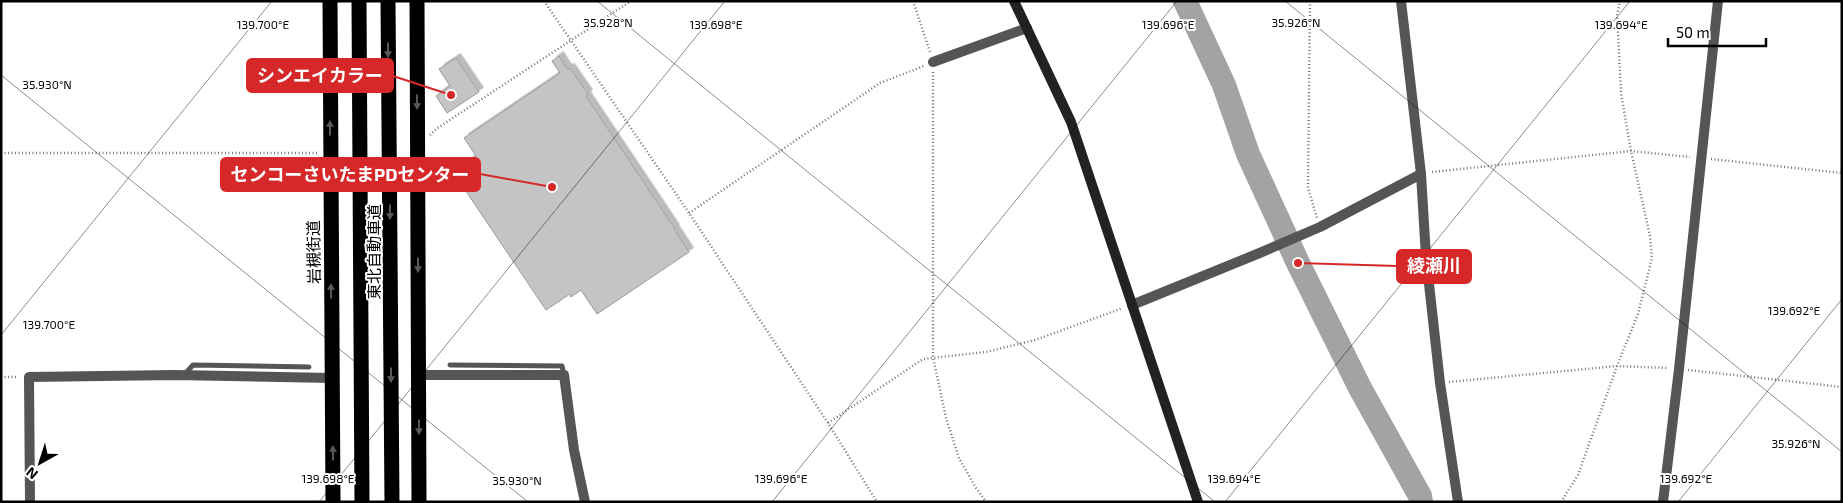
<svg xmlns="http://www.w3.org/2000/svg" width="1843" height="503" font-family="'Exo 2','Noto Sans JP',sans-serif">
<defs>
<filter id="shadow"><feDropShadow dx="4.5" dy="-4.5" stdDeviation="0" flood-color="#0004"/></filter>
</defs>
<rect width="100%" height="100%" fill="#fff"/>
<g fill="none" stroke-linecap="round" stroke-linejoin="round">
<!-- river -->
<polyline stroke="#a3a3a3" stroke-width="24" points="1185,1 1224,85 1248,154 1298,263 1360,388 1420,496 1421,502"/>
</g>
<!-- building -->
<g fill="#c4c4c4" stroke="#999" filter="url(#shadow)">
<polygon points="559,56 567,69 570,68 588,94 586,96 675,229 674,229 689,252 597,314 581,290 571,297 570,294 546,310 453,172 476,156 464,138 560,73 552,61"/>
<polygon points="456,58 479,92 447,113 436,96 450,86 439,69"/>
</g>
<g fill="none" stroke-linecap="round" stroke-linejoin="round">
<!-- path -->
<g stroke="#777" stroke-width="2.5" stroke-dasharray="1 2.5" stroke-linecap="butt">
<polyline points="544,1 689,213 828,423 877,502"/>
<polyline points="913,1 930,52"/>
<polyline points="1310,1 1308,188 1317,218"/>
<polyline points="933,72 933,357 946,418 959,458 976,488 986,502"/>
<polyline points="430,135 436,129 631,1"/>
<polyline points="1,153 318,153"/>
<polyline points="1711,159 1842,173"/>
<polyline points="1432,172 1631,151 1690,157"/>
<polyline points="689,213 880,83 924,66"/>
<polyline points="1688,370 1842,387"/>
<polyline points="1,377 17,377"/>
<polyline points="1449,382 1617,366 1668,368"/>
<polyline points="828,423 923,359 986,352 1035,340 1123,308"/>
<polyline points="1561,502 1578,475 1617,366 1638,314 1652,258 1650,236 1631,151 1621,93 1617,15 1620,1"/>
</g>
<!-- lane -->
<g stroke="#555" stroke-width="5">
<polyline points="450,365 562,366 564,375"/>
<polyline points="184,375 193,365 309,367"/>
</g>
<!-- street -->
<g stroke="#555" stroke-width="10">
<polyline points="1401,1 1421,174 1426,257 1440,383 1458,502"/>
<polyline points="933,62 1027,28"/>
<polyline points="1132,305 1262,252 1320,227 1421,174"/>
<polyline points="419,375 564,375 574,450 585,502"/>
<polyline points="30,502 29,377 175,375 332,378"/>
<polyline points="1663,502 1679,369 1718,1"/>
</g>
<!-- secondary -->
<polyline stroke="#222" stroke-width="10" points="1014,1 1071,122 1198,502"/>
<!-- highway -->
<g stroke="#000" stroke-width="15">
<polyline points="330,1 333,502"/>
<polyline points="359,1 362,502"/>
<polyline points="388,1 392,502"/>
<polyline points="417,1 419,502"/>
</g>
</g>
<!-- one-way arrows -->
<defs><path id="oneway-solid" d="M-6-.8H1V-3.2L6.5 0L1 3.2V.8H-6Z" transform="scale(1.25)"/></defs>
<g fill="#595959">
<use href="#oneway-solid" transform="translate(388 50) rotate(90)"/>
<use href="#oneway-solid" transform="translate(417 102) rotate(89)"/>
<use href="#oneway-solid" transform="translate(330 128) rotate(-90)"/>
<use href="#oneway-solid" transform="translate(390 212) rotate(90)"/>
<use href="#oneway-solid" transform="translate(418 265) rotate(90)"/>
<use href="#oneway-solid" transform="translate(331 291) rotate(-91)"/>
<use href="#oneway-solid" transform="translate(391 375) rotate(90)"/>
<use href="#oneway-solid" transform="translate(419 427) rotate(90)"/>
<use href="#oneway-solid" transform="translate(333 453) rotate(-91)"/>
</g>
<!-- ticks -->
<path fill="none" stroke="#000" stroke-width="1" stroke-opacity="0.45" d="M597,1L1215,502M1285,1L1842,452M1,75L528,502M1,335L272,1M319,502L725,1M772,502L1177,1M1225,502L1630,1M1678,502L1842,299"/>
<g text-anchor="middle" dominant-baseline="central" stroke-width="4" stroke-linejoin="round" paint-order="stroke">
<!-- street labels -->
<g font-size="16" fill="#000" stroke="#fff">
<text transform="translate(313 252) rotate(-91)">岩槻街道</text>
<text transform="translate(373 252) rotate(-90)">東北自動車道</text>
</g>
</g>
<g font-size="12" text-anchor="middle" fill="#000" stroke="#fff" stroke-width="4" stroke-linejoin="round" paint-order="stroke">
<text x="608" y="27">35.928°N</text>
<text x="1296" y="27">35.926°N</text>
<text x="263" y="29">139.700°E</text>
<text x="716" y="29">139.698°E</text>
<text x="1168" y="29">139.696°E</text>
<text x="1621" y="29">139.694°E</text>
<text x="47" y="89">35.930°N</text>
<text x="1794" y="315">139.692°E</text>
<text x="49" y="329">139.700°E</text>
<text x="1796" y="448">35.926°N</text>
<text x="328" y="483">139.698°E</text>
<text x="781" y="483">139.696°E</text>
<text x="1234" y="483">139.694°E</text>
<text x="1686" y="483">139.692°E</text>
<text x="517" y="485">35.930°N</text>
</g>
<!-- callouts -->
<path fill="none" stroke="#d62828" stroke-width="2" d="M451 95L393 76M552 187L480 174M1298 263L1397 266"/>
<g fill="#d62828" stroke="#fff" stroke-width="2">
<circle cx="451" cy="95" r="5"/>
<circle cx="552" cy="187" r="5"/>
<circle cx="1298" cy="263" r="5"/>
</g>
<g fill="#d62828" stroke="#d62828" stroke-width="2">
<rect x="247" y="59" width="146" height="33" rx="5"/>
<rect x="221" y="158" width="259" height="33" rx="5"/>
<rect x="1397" y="250" width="74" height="33" rx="5"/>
</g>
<g font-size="18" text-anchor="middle" font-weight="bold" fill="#fff">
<text x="320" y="82">シンエイカラー</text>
<text x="350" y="181">センコーさいたまPDセンター</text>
<text x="1434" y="272">綾瀬川</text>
</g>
<!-- border -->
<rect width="1843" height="503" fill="none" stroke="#000000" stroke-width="5"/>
<!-- north arrow -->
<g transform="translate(40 463) rotate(219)" stroke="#ffffff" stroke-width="4" paint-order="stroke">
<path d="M0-4L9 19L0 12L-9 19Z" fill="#000000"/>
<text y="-8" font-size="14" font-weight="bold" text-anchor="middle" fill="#000000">N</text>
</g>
<!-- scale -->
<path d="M1668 38v8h98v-8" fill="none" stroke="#000000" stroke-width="2.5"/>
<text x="1676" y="38" font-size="15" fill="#000000" stroke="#ffffff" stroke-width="4" paint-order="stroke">50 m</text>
</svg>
